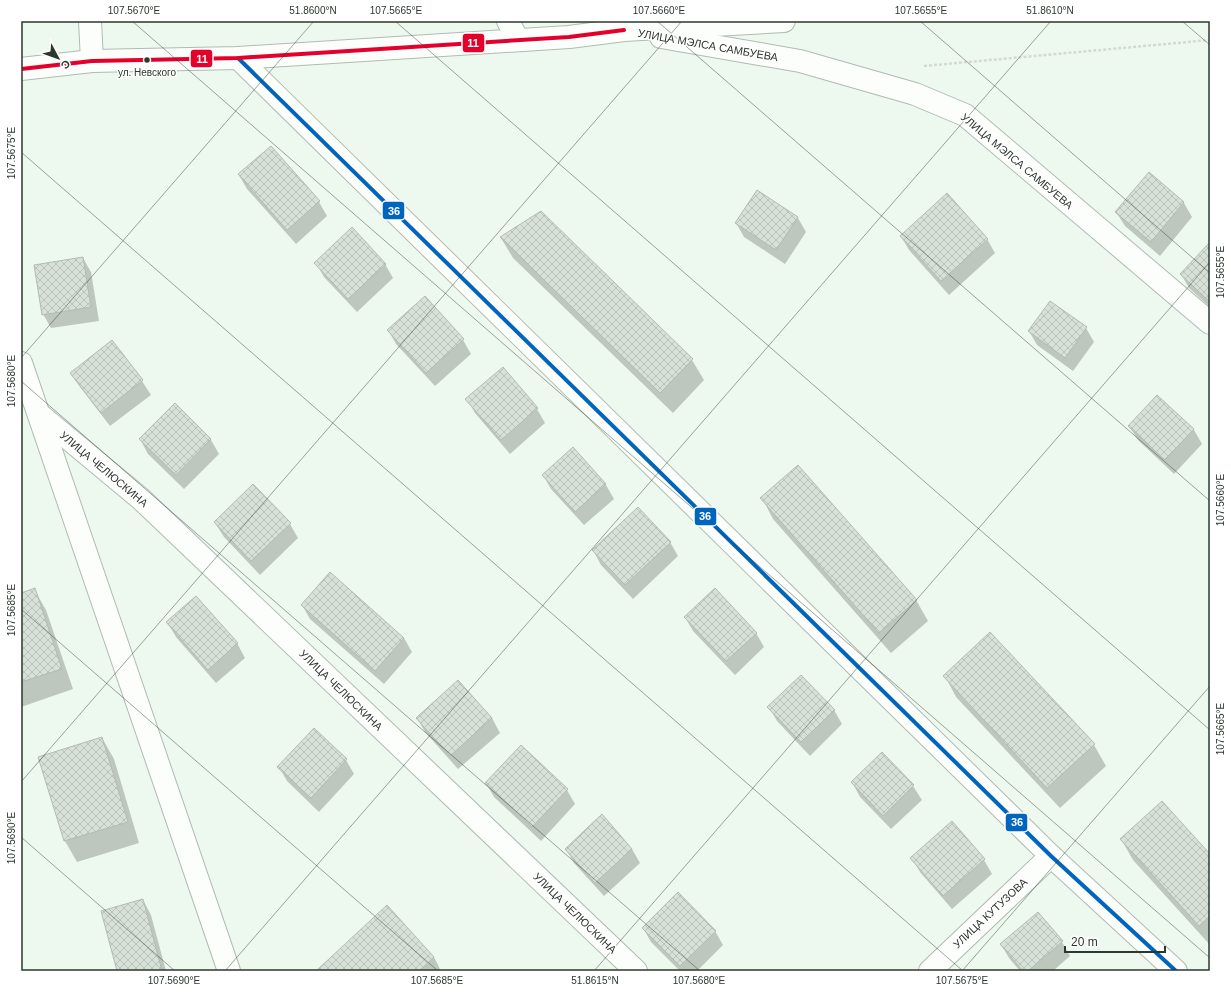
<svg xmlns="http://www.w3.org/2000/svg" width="1231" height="992" font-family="Arial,sans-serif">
<defs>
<pattern id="building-cross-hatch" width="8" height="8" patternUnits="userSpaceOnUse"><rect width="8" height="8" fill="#d7e1d8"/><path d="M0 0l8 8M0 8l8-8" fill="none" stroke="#b9c2ba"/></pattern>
</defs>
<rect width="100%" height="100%" fill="#edf9ee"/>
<!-- shadow -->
<g fill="#0003">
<polygon points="1149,173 1184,203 1192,217 1160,256 1125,226 1116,212"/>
<polygon points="239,175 319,202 327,216 296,244 247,189"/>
<polygon points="757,191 798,218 806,232 785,264 744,237 736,223"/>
<polygon points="901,236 987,239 995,253 949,295 909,250"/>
<polygon points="501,238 692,360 704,380 673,413 513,258"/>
<polygon points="1210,243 1210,307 1189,288 1181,274"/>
<polygon points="83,258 91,272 99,321 51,328 43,314"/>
<polygon points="316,263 385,264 393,278 357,312 324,277"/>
<polygon points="1086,328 1094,342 1073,371 1037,345 1029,331"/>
<polygon points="388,330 463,340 471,354 435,386 396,344"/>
<polygon points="112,342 142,381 151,395 110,426 80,387 71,373"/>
<polygon points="502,368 537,409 545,423 510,454 475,413 467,399"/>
<polygon points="1158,396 1194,430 1202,444 1174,474 1138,440 1129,426"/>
<polygon points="175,404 211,440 219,454 184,489 148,454 140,439"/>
<polygon points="573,449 606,485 614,499 584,525 551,489 543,475"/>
<polygon points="762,498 916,600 928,621 891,653 773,519"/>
<polygon points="215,523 290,524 298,538 260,575 224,537"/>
<polygon points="670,542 678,556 633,599 601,565 593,550"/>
<polygon points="34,589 46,610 73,689 21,707 21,594"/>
<polygon points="302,605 404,638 412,652 384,684 310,619"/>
<polygon points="685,617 756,633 764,647 735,675 693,631"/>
<polygon points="168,623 237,643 245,658 216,683 176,637"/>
<polygon points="945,676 1094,745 1106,766 1060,808 956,697"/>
<polygon points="458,681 492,718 500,733 458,769 425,732 417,718"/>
<polygon points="769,707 834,710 842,724 810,756 777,721"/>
<polygon points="314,730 346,760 354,774 319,812 287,781 279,767"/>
<polygon points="102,738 114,759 139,843 77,862 65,841 40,757"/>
<polygon points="521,746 567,790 575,804 541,841 494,797 486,783"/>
<polygon points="882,753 913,786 922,800 891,829 860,797 852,782"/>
<polygon points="952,823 984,860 992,874 952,909 920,872 912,858"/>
<polygon points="1121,839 1210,855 1210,945 1133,860"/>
<polygon points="566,849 632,849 640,863 604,896 574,863"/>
<polygon points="143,900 151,915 166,971 118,971"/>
<polygon points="1038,913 1062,942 1070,956 1053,971 1020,971 1009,958 1001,944"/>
<polygon points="643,928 715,931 723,945 697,971 680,971 651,942"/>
<polygon points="434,957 441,971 317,971"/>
</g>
<!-- building -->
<g fill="url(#building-cross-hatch)" stroke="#b2bcb4">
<polygon points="271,146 320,201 287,230 238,174"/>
<polygon points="1149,172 1184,202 1151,242 1115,212"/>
<polygon points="757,190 798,217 776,250 735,223"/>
<polygon points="947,193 988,239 941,281 900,236"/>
<polygon points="541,211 693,359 660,393 500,237"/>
<polygon points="352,227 386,264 348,299 314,263"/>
<polygon points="1210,242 1210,302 1180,274"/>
<polygon points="83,257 91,307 42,315 34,265"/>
<polygon points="425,296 464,339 426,373 387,330"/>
<polygon points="1050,301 1087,327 1065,358 1028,331"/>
<polygon points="112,340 143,380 101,413 70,373"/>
<polygon points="503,367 538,408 501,440 465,399"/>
<polygon points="1157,395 1194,429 1165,460 1128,426"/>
<polygon points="175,403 211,439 176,475 139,439"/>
<polygon points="573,447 606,484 575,512 542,475"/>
<polygon points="798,465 917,600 879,633 760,498"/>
<polygon points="253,484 291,523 251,561 214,522"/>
<polygon points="638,507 671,542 625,585 592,550"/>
<polygon points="330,572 404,638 375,671 301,605"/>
<polygon points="35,588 62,669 21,682 21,593"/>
<polygon points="715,588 757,633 726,661 684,617"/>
<polygon points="196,596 238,643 208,670 166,622"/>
<polygon points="990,632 1095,744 1047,788 943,676"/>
<polygon points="801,675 835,710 801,742 767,707"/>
<polygon points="458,680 492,718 450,756 416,718"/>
<polygon points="314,728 347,759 311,798 277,767"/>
<polygon points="102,737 128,822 64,841 38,757"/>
<polygon points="521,745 568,789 532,827 485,783"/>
<polygon points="882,752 914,785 883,816 851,782"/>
<polygon points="1162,801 1210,854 1210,916 1199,926 1120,839"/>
<polygon points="602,814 632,849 595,883 565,849"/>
<polygon points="952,821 985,859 943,896 910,858"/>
<polygon points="678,892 716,931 680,966 642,928"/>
<polygon points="143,899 162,971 117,971 101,911"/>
<polygon points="387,905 434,957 419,971 316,971"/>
<polygon points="1038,912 1063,941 1028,971 1023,971 1000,944"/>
</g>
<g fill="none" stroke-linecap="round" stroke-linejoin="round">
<!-- minor casing -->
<g stroke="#b0bbb2" stroke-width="24">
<g id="minor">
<polyline points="90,21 92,61"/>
<polyline points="508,21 518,40"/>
<polyline points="661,37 800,61 915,94 965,115 1210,323"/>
<polyline points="238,58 1051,856 1176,971"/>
<polyline points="21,69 92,61 238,58 569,37 624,30 784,21"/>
<polyline points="21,363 229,971"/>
<polyline points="40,415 141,499 636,971"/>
<polyline points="930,971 1051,856"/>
</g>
</g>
<!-- path -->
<polyline stroke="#d5d9d5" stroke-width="2.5" stroke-dasharray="3 2" stroke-linecap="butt" points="924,66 1210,40"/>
<!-- minor -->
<use href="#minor" stroke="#fcfefc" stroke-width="22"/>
<!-- bus-1 casing -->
<g stroke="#fff" stroke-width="7">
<polyline id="bus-1" points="238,58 1051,856 1176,971"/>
</g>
<!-- bus-2 casing -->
<g stroke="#fff" stroke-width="7">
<polyline id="bus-2" points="21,69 92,61 238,58 569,37 624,30"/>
</g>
<!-- bus-1 -->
<use href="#bus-1" stroke="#0065bd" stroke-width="4"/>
<!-- bus-2 -->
<use href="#bus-2" stroke="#e4002b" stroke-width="4"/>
</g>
<!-- ticks -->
<path fill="none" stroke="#2c372e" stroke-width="1" stroke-opacity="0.45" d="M132,21L1210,958M395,21L1210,730M657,21L1210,501M920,21L1210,273M1182,21L1210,45M21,152L963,971M21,358L314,21M21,381L700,971M21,609L438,971M21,782L682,21M21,837L175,971M225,971L1051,21M594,971L1210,262M962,971L1210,686"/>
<!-- markers -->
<circle fill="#2c372e" stroke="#fff" stroke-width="1.5" cx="147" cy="60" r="3.5"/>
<g text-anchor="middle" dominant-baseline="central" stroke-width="3" stroke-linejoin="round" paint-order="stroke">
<!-- bus labels -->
<g font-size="10" fill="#2c372e" stroke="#fff">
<text x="147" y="72">ул. Невского</text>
</g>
<!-- street labels -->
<g font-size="11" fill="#2c372e" stroke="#fff">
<text transform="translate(708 45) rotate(10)">УЛИЦА МЭЛСА САМБУЕВА</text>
<text transform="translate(1017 161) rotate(40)">УЛИЦА МЭЛСА САМБУЕВА</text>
<text transform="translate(104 469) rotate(40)">УЛИЦА ЧЕЛЮСКИНА</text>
<text transform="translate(341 690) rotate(44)">УЛИЦА ЧЕЛЮСКИНА</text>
<text transform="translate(575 913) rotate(44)">УЛИЦА ЧЕЛЮСКИНА</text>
<text transform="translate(990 913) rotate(-43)">УЛИЦА КУТУЗОВА</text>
</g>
</g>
<g stroke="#fff" stroke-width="1.5">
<rect x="462" y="33" width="23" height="20" rx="4" fill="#e4002b"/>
<rect x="190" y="49" width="23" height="19" rx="4" fill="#e4002b"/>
<rect x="382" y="201" width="23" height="19" rx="4" fill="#0065bd"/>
<rect x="694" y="507" width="23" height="19" rx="4" fill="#0065bd"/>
<rect x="1005" y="813" width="23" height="19" rx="4" fill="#0065bd"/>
</g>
<g font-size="11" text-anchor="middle" font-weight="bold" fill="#fff">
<text x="473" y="47">11</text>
<text x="202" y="63">11</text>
<text x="394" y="215">36</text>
<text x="705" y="520">36</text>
<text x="1017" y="826">36</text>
</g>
<!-- border -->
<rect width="1231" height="992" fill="none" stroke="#ffffff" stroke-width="44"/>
<!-- north arrow -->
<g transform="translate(58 58) rotate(131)" stroke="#ffffff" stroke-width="3" paint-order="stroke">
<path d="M0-3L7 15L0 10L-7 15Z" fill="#2c372e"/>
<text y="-6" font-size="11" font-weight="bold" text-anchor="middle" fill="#2c372e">С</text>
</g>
<!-- scale -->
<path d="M1065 946v6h100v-6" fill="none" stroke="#2c372e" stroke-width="2"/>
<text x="1071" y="946" font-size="12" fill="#2c372e" stroke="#ffffff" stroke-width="3" paint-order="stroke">20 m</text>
<rect x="22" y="22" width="1187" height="948" fill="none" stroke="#2c372e" stroke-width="1.5"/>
<g font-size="10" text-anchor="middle" fill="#2c372e">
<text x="134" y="14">107.5670°E</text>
<text x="313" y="14">51.8600°N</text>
<text x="396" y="14">107.5665°E</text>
<text x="659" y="14">107.5660°E</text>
<text x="921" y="14">107.5655°E</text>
<text x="1050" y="14">51.8610°N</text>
<text transform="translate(11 153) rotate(-90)" y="4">107.5675°E</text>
<text transform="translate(1220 272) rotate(-90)" y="4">107.5655°E</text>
<text transform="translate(11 381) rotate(-90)" y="4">107.5680°E</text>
<text transform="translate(1220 500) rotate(-90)" y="4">107.5660°E</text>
<text transform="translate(11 610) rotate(-90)" y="4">107.5685°E</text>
<text transform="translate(1220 729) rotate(-90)" y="4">107.5665°E</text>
<text transform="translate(11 838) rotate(-90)" y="4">107.5690°E</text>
<text x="174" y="984">107.5690°E</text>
<text x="437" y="984">107.5685°E</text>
<text x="595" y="984">51.8615°N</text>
<text x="699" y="984">107.5680°E</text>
<text x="962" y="984">107.5675°E</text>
</g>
</svg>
